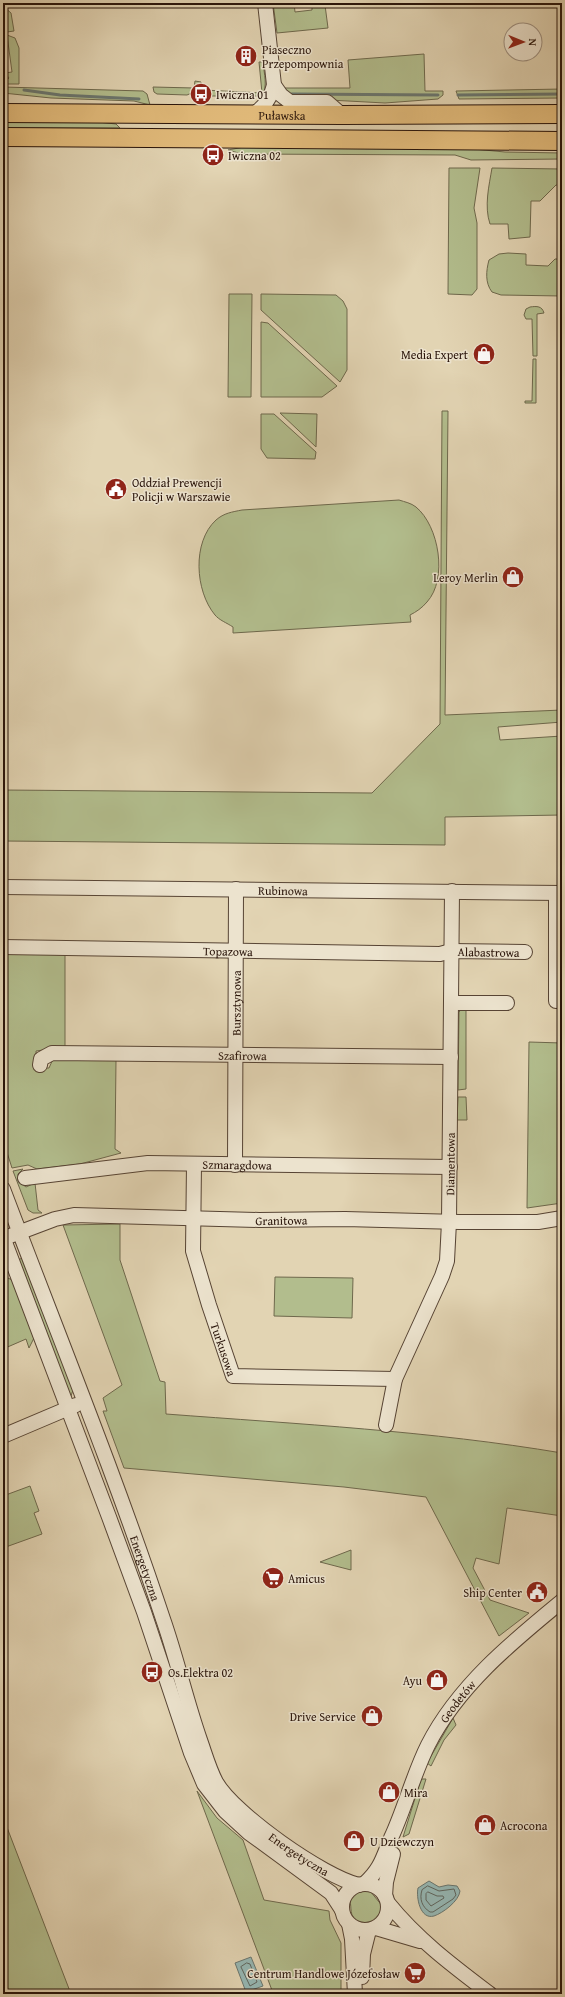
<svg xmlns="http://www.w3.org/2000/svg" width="565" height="1997" font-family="'Gentium Book Plus',serif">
<rect width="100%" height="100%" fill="#e2d4b3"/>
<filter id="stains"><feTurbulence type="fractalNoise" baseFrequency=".005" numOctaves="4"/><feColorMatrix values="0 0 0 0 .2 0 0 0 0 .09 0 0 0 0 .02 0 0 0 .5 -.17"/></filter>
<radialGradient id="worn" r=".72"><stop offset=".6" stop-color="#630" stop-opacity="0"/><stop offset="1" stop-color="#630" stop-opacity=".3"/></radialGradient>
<!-- green -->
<g fill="#b2bd8d" stroke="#6e684c">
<polygon points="273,3 294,3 295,12 312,10 312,7 325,5 328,28 277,33"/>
<polygon points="3,6 11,13 14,31 7,32 5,16 3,16"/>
<polygon points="7,35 15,38 19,48 19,84 3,84 9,78 5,73 12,72"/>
<polygon points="424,54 425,91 443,91 443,95 438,99 385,103 292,98 284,88 350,88 348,60"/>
<path d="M259,62H263C264,74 268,86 262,96H212L205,95V92H194L187,95L157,94L154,92L153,87L194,88L195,81L201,82V88L204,90L262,93Z"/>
<polygon points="3,87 143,91 147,94 150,105 134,101 51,98 3,93"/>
<polygon points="562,89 562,98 459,99 456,91"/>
<polygon points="3,121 98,122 116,124 120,128 3,128"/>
<polygon points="244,147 463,148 505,152 562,153 562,159 471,160 455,155 242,154 228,150"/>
<polygon points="449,168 480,168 474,208 477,223 477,289 472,295 448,294"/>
<path d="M492,168L562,169V185H556L540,201H531L530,237L509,239L508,224H490C484,206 489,186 492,168Z"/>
<path d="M508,253L526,254V265L548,266L555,259H562V296L501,295L492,292C485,283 486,271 489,260L499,254Z"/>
<polygon points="229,294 252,294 251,397 228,397"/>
<polygon points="261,294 336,295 343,301 347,309 347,370 340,382 261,310"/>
<path d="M530,307C537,306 542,306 544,313L537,314V356H533L532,319H526L524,315L526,309Z"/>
<polygon points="261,322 268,323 337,386 322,397 261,397"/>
<polygon points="533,359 536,359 536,403 525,403 525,401 532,401"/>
<polygon points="442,411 448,411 445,715 562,710 562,722 498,727 500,740 562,736 562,815 445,817 445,845 3,841 3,790 372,793 440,724"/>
<polygon points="280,413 317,414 316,447"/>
<polygon points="261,414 274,414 316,452 315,459 267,458 261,449"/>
<path d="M399,500C405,502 411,503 416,507C439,526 448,579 427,602C422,608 416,612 410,615L411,622L233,633V627C227,623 219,620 215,615C195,591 192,542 216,520C224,513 232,512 242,510Z"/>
<polygon points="3,954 65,954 65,1047 36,1051 37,1068 49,1068 53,1059 116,1060 115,1149 121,1153 80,1164 37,1169 28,1165 12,1168 3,1140"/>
<polygon points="462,1009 466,1009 466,1089 458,1090 459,1012"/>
<polygon points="529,1042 562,1043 562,1203 527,1208"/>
<polygon points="458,1097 466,1097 467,1120 457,1120"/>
<polygon points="23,1169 18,1174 18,1181 26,1187 35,1183 38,1210 42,1213 33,1213 28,1210 13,1171"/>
<path d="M120,1224V1260L160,1381L165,1382L166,1414C298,1424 431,1431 562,1453V1516L507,1508L499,1564L476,1558L473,1568L490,1600L529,1613L499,1636L426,1497L344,1487L124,1468L103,1411H107L103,1398L122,1385L63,1225Z"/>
<polygon points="23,1258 73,1390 71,1396 70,1397 17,1260"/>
<polygon points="3,1277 4,1280 8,1278 12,1280 34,1338 29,1348 26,1339 3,1349"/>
<polygon points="275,1277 353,1278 352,1318 274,1316"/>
<polygon points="30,1486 39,1511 34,1513 42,1534 3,1548 3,1496"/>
<polygon points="351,1550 351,1570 320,1562"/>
<polygon points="453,1718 456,1725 444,1740 431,1766 427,1763"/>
<polygon points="421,1779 426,1779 409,1834 403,1837"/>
<polygon points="197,1791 217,1818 243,1840 264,1900 329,1911 330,1920 341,1943 341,1994 271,1994 273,1993"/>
<polygon points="3,1817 71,1994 24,1994 22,1990 13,1994 3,1994"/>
<path d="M358,1889L370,1891L384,1908C383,1924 362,1932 353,1917C349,1910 353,1902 347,1896L351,1891Z"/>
</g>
<!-- water -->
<g fill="#96b7b3" stroke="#6a766f">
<path d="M429,1881L439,1887L448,1885L457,1886L460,1891C459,1901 443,1913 434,1916C420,1920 416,1897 418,1888Z"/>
<polygon points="251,1957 263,1986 246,1992 235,1963"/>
</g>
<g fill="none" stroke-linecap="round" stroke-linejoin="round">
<!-- shore -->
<g stroke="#60665e" stroke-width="1">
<path d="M428,1886L439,1891L454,1889L456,1895L453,1899L433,1912H430C422,1907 419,1899 422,1890Z"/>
<polygon points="428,1892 437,1896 443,1896 444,1898 431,1906 426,1900 426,1894"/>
<polygon points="247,1963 250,1964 257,1982 250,1986 241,1967"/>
</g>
<!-- stream -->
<g stroke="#6a766f" stroke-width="3">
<polyline points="24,90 60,95 139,99"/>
<polyline points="292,94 438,95"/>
<polyline points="458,95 562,94"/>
</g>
<!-- minor casing -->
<g stroke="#574434" stroke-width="16">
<g id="minor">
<polyline points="265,3 274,85 281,95 290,102 327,102 342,115"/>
<path d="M254,114C265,106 271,98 274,85"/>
<path id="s1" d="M3,887L562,893"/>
<path id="s2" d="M3,947L440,954L451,951L525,952"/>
<polyline points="556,1001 556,893"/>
<polyline points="452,1003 507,1003"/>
<path id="s3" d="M40,1065L41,1059L52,1053L451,1057"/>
<path id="s4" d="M194,1164L193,1251L209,1305L233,1376L395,1379"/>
<path id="s5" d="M235,1165L236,889"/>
<path id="s6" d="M25,1178L148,1163L450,1167"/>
<path id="s7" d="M3,1189C57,1332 115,1474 163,1619C177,1659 186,1700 200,1740C205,1754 209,1769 216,1782C234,1814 324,1877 359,1885"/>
<path id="s8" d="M10,1236L55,1219L74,1215L259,1220L345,1219L459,1222H538L562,1218"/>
<polyline points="3,1237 109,1517 144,1612 191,1753 204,1784 225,1811 249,1833 331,1893 342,1910"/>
<path id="s9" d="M386,1425L395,1379L442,1276L447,1261L449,1222L452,891"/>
<polyline points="3,1436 76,1405"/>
<circle cx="365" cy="1907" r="23"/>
<path id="s10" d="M364,1884C381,1869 383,1857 391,1838C405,1808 413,1775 428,1745C458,1686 512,1642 562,1601"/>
<polyline points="385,1896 386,1882 393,1854"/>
<path d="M388,1903C417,1939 453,1966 490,1994"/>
<polyline points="349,1924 352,1939 355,1994"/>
<polyline points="376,1928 420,1941"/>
<polyline points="362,1977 363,1954 369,1930"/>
</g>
</g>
<!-- major casing -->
<g stroke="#29140a" stroke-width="20">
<g id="major">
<path id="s11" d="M3,113L342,115L562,114"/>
<polyline points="3,137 562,141"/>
</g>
</g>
<!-- minor -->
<use href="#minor" stroke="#ece3ce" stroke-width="14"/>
<!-- major -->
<use href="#major" stroke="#e1ba7a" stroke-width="18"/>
</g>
<!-- icons -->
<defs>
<g id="building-disc" transform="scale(1.15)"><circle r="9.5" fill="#8f2418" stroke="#ece3ce"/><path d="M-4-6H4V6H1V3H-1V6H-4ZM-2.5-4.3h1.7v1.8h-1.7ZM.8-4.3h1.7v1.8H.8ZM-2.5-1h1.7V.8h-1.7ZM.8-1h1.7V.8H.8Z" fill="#fff"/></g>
<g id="bus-disc" transform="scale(1.15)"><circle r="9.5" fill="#8f2418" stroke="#ece3ce"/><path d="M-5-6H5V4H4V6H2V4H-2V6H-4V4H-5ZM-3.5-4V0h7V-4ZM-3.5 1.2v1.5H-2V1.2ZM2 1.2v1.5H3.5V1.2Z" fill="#fff"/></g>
<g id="shop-disc" transform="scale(1.15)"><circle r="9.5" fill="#8f2418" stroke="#ece3ce"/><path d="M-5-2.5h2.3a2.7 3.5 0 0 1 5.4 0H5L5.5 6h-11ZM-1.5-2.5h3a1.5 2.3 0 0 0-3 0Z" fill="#fff"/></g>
<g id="civic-disc" transform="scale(1.15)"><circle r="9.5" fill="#8f2418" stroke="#ece3ce"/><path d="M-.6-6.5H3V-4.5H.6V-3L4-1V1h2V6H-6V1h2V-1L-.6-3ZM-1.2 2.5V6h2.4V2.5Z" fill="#fff"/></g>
<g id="supermarket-disc" transform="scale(1.15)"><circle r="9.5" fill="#8f2418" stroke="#ece3ce"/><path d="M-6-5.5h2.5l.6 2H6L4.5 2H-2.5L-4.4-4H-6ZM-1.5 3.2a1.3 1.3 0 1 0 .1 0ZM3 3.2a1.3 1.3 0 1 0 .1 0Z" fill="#fff"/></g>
</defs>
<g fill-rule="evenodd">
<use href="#building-disc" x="246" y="56"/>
<use href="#bus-disc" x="201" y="94"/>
<use href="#bus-disc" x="213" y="155"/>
<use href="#shop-disc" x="484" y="354"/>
<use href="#civic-disc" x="116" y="489"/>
<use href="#shop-disc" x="513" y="577"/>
<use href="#supermarket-disc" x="273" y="1578"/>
<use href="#civic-disc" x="537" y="1592"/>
<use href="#bus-disc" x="152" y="1672"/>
<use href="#shop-disc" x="437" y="1680"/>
<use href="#shop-disc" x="372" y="1716"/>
<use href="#shop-disc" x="389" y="1792"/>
<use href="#shop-disc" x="485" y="1825"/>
<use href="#shop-disc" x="354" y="1841"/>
<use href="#supermarket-disc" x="415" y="1973"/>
</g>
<g text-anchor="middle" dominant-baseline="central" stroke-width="3" stroke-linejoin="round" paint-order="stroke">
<!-- poi labels -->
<g font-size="12" fill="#29140a" stroke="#ece3ce" text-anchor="start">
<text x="262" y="49">Piaseczno<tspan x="262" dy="14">Przepompownia</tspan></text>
<text x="216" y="94">Iwiczna 01</text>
<text x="228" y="155">Iwiczna 02</text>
<text x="468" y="354" text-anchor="end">Media Expert</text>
<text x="132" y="482">Oddział Prewencji<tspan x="132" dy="14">Policji w Warszawie</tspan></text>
<text x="498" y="577" text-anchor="end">Leroy Merlin</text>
<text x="288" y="1578">Amicus</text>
<text x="522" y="1592" text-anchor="end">Ship Center</text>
<text x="168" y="1672">Os.Elektra 02</text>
<text x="422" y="1680" text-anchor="end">Ayu</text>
<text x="356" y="1716" text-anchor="end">Drive Service</text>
<text x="404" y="1792">Mira</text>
<text x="500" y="1825">Acrocona</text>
<text x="370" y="1841">U Dziewczyn</text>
<text x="400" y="1973" text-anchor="end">Centrum Handlowe Józefosław</text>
</g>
<!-- street labels -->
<g font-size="12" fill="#29140a" stroke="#ece3ce">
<text stroke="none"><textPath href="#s11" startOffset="279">Puławska</textPath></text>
<text stroke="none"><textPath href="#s1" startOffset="280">Rubinowa</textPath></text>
<text stroke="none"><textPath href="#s2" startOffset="225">Topazowa</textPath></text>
<text stroke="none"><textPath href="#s2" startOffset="486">Alabastrowa</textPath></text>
<text stroke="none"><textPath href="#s5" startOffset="162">Bursztynowa</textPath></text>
<text stroke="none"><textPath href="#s3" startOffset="209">Szafirowa</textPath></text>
<text stroke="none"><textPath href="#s9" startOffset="273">Diamentowa</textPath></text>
<text stroke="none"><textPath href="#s6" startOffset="213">Szmaragdowa</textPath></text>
<text stroke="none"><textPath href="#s8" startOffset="275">Granitowa</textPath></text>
<text stroke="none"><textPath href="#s4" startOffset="190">Turkusowa</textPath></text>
<text stroke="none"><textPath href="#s7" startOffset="405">Energetyczna</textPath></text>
<text stroke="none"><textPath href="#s10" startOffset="207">Geodetów</textPath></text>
<text stroke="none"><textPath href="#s7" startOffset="741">Energetyczna</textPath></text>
</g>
</g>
<!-- margin -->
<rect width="565" height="1997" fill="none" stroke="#e2d4b3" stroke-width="16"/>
<rect x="4" y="4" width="557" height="1989" fill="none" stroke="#29140a" stroke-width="2"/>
<rect x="8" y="8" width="549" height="1981" fill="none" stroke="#29140a"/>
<!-- north arrow -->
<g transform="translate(523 42) rotate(91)"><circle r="19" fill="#ece3ce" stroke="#9e9080"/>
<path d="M0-3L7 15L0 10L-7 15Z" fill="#8f2418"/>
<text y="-6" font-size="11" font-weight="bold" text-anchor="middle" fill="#29140a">N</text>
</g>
<rect width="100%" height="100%" filter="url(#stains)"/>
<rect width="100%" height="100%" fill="url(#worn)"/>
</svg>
